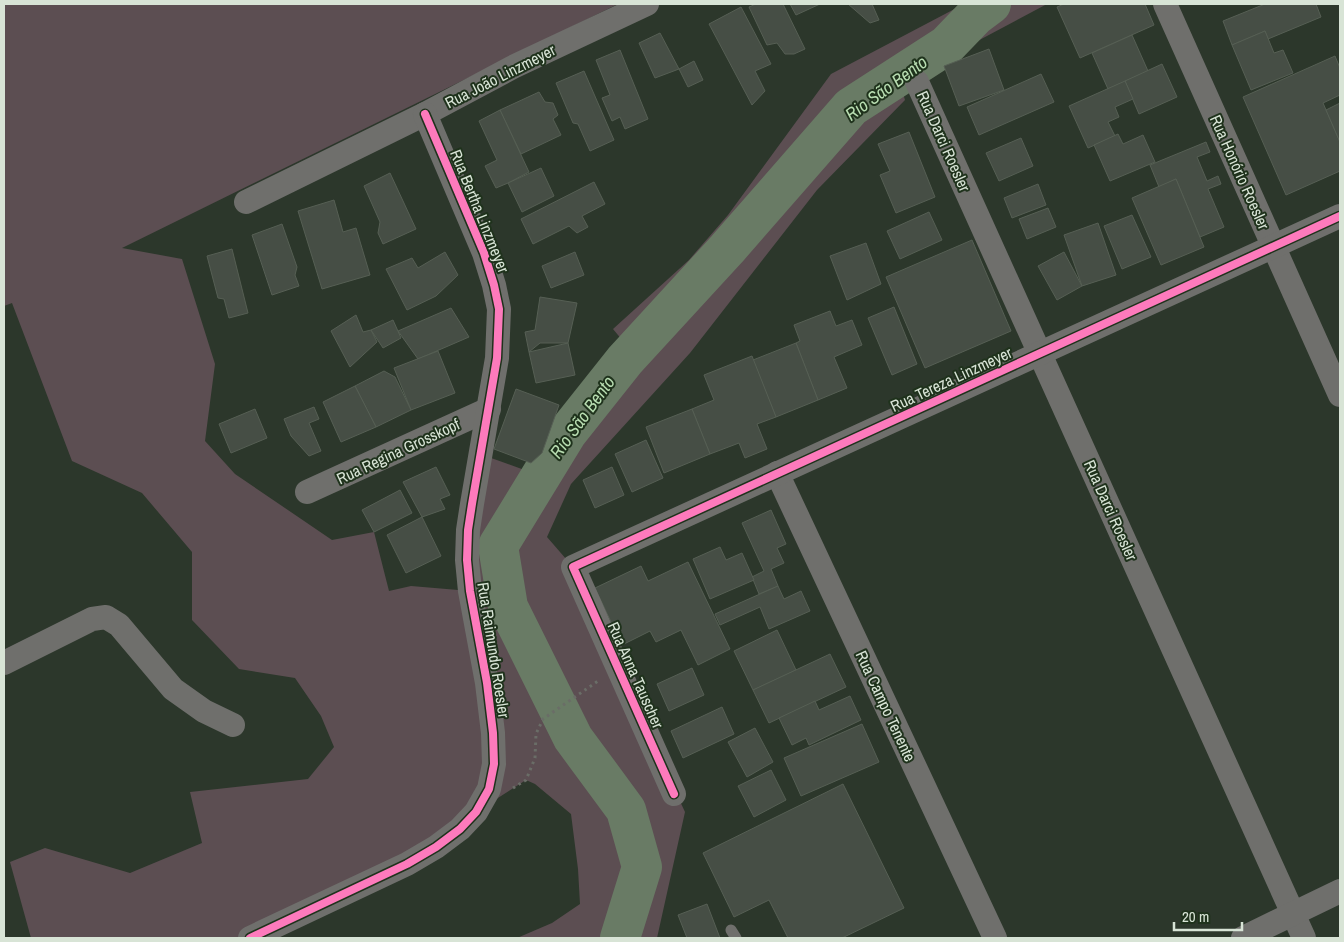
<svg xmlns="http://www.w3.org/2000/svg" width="1344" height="942" font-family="'Archivo Narrow',sans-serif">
<rect width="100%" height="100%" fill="#2c372b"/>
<!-- green -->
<polygon fill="#5c4e52" points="4,4 618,4 122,248 182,259 215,364 205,441 235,474 332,540 374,532 389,591 411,586 470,591 480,454 541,476 567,433 632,352 613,329 689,260 728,215 831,74 964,4 1047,4 955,53 946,45 898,77 905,100 817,190 690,353 571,484 547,537 573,567 618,668 685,812 657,938 517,938 552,923 580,904 578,869 571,814 535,784 526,780 476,812 460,829 250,938 31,938 10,862 45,848 130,873 202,843 190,792 308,779 334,747 321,716 295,678 239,669 192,620 192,552 142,493 72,461 12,303 4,306"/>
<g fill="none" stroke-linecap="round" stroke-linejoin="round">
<!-- river -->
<polyline stroke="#697b65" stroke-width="40" points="620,938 642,867 626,810 573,738 508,607 498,546 567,433 625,360 727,249 851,107 947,45 975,16 991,4"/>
</g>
<!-- building -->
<g fill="#464e45" stroke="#565f54">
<polygon points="756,4 783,4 805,49 794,54 785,54 777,43 767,45 749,7"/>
<polygon points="790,4 820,4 796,15"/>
<polygon points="848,4 872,4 879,20 870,23"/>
<polygon points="1064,4 1145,4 1154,25 1080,58 1057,7"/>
<polygon points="1265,4 1316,4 1321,17 1268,39 1265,31 1232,45 1223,21"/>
<polygon points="741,7 771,64 755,71 765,91 752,105 709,24"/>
<polygon points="1265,31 1274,53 1283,50 1293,73 1251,90 1232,45"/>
<polygon points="660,33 679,69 655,78 639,43"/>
<polygon points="1132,35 1148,71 1108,89 1092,53"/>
<polygon points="989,49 1004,90 959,106 944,66"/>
<polygon points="620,50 648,119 625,129 620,117 612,121 602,98 610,95 596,60"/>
<polygon points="1335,56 1340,68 1340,95 1323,103 1340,142 1340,171 1286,195 1243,97"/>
<polygon points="694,61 703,80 688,87 679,69"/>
<polygon points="1162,64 1177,97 1139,114 1125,81"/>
<polygon points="584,71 614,140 590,151 578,124 573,123 556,83"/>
<polygon points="1041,74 1054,102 979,135 967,107"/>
<polygon points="1125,81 1133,99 1115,107 1119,117 1108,122 1115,136 1088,148 1069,106"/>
<polygon points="539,92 545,102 553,103 558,115 553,119 561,135 521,154 500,110"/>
<polygon points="1340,103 1340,142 1326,110"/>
<polygon points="500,110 529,172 508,183 496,188 485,166 497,160 479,121"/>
<polygon points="909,132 935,197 896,213 880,175 890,171 878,144"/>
<polygon points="1118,134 1123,144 1143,135 1155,162 1110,181 1094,145"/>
<polygon points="1021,138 1033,166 999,181 986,153"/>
<polygon points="1206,142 1210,152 1197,157 1207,181 1218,176 1221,184 1208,189 1224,227 1200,237 1176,179 1159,187 1150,165"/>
<polygon points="541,168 554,196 522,212 508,183"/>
<polygon points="390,173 416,229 383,244 378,233 380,222 364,186"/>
<polygon points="1176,179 1204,247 1161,265 1132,198"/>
<polygon points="594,182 605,204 582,216 588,227 577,233 569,226 533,244 521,219"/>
<polygon points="1038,184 1046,205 1012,218 1004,198"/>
<polygon points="334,200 343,232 356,228 370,275 322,289 298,211"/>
<polygon points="1048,208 1056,227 1027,239 1019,219"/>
<polygon points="929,212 942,240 900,259 887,231"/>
<polygon points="1132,215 1151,257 1122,269 1104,226"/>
<polygon points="1098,223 1116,275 1082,286 1064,235"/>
<polygon points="282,224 297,267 295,275 299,286 272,295 252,235"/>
<polygon points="972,240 1011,331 925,368 886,277"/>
<polygon points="866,243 881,284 847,300 830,256"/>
<polygon points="232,249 248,313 229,318 224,299 218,298 207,256"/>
<polygon points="445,252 458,275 436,296 407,310 386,269 412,258 418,268"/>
<polygon points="575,252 584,275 551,288 542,266"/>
<polygon points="1064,252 1082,286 1057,300 1038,266"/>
<polygon points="540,297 577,303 568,343 540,343 529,352 525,332 535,330"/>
<polygon points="894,307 917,364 892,375 868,318"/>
<polygon points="451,308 469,337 418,359 398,331"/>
<polygon points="830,311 836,326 852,320 862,345 834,357 847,388 818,400 796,343 800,341 794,325"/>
<polygon points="356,315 363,332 371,330 377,342 350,367 331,331"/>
<polygon points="393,320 401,338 383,348 371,330"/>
<polygon points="568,343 575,375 536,383 529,352"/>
<polygon points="796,343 818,400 776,417 753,360"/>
<polygon points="438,351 455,393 411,410 394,368"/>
<polygon points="752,356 776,417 757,424 767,449 745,458 739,443 710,454 692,409 714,400 704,375"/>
<polygon points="384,371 395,377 411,410 376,427 355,386"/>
<polygon points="355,386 376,427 341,442 323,402"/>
<polygon points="516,389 559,405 542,453 531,463 494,449"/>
<polygon points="314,407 319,419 309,423 321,451 309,456 291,436 284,419"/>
<polygon points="255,409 267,438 231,453 219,424"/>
<polygon points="692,409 710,454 664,473 646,427"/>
<polygon points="646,440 663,478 632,492 615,454"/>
<polygon points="436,467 450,495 440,499 445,509 422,517 403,482"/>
<polygon points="612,467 624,495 595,508 583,480"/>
<polygon points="400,490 412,513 374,532 362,510"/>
<polygon points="771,510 786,544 777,548 784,563 771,569 778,586 759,594 752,577 764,571 742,523"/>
<polygon points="422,517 441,556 406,573 387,535"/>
<polygon points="720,547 726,560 742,553 754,580 710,599 693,559"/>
<polygon points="688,562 730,649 698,665 681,630 656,642 650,631 622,645 595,588 641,566 648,581"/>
<polygon points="778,586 784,599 801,591 810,611 769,629 760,607 720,625 715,614"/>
<polygon points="777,630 796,670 753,690 734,651"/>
<polygon points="830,654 846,687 769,723 753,690"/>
<polygon points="692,668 704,695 669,711 657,684"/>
<polygon points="850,696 861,720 809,745 806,738 792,745 779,718 815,701 819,710"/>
<polygon points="722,707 734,734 683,758 671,731"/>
<polygon points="862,724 879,762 801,796 784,758"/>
<polygon points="755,728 773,762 747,777 728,742"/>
<polygon points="771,770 786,800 754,817 738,786"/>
<polygon points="843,784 904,908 842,938 788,938 769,900 734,917 703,853"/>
<polygon points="707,904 720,938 687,938 678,915"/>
</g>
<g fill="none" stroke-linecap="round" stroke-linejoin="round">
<!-- path -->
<polyline stroke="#6a6d67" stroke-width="3" stroke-dasharray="2.5 4" stroke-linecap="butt" points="513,788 526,780 535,758 536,734 543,719 598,681"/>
<!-- lane -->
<polyline stroke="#6f6f6c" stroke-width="11" points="731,930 736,938"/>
<!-- street -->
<g stroke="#6f6f6c" stroke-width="24">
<polyline points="1165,4 1340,395"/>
<polyline points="917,82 1304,938"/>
<polyline points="246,202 425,114 513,67 647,4"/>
<polyline points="777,473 995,938"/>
<polyline points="307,492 489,409"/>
<polyline points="4,663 92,619 106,617 119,625 173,689 204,711 233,725"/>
<polyline points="674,794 573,567 1340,216"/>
<polyline points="250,938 407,864 436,847 460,829 476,812 489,789 494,764 493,733 487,683 470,591 467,560 468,530 472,504 497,358 499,309 494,285 484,253 425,114"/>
<polyline points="1243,938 1340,891"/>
</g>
<!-- cycleway casing -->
<g stroke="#1f321c" stroke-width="11">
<g id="cycleway">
<polyline points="674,794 573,567 1340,216"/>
<polyline points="250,938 407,864 436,847 460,829 476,812 489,789 494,764 493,733 487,683 470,591 467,560 468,530 472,504 497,358 499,309 494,285 484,253 425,114"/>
</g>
</g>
<!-- cycleway -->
<use href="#cycleway" stroke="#fd7abc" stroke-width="8"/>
</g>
<g text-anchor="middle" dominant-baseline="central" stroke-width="4" stroke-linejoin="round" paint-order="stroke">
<!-- street labels -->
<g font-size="16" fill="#d8e4d6" stroke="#1f321c">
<text transform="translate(500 76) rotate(-27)">Rua João Linzmeyer</text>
<text transform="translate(944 141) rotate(66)">Rua Darci Roesler</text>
<text transform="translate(1240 172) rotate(66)">Rua Honório Roesler</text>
<text transform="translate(480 211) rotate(68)">Rua Bertha Linzmeyer</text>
<text transform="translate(951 379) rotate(-25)">Rua Tereza Linzmeyer</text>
<text transform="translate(398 451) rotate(-25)">Rua Regina Grosskopf</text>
<text transform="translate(1111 510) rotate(66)">Rua Darci Roesler</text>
<text transform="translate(494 650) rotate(81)">Rua Raimundo Roesler</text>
<text transform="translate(636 675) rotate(66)">Rua Anna Tauscher</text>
<text transform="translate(886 706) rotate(65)">Rua Campo Tenente</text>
</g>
<!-- water labels -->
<g font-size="18" font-style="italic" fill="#b8ddb1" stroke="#1f321c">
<text transform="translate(886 88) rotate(-36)">Rio São Bento</text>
<text transform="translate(582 417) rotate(-54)">Rio São Bento</text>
</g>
</g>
<!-- border -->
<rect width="1344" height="942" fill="none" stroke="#d8e4d6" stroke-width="10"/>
<!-- scale -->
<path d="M1174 922v8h68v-8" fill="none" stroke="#d8e4d6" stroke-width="2.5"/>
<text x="1182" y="922" font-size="15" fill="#d8e4d6" stroke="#1f321c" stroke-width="4" paint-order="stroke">20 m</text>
</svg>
